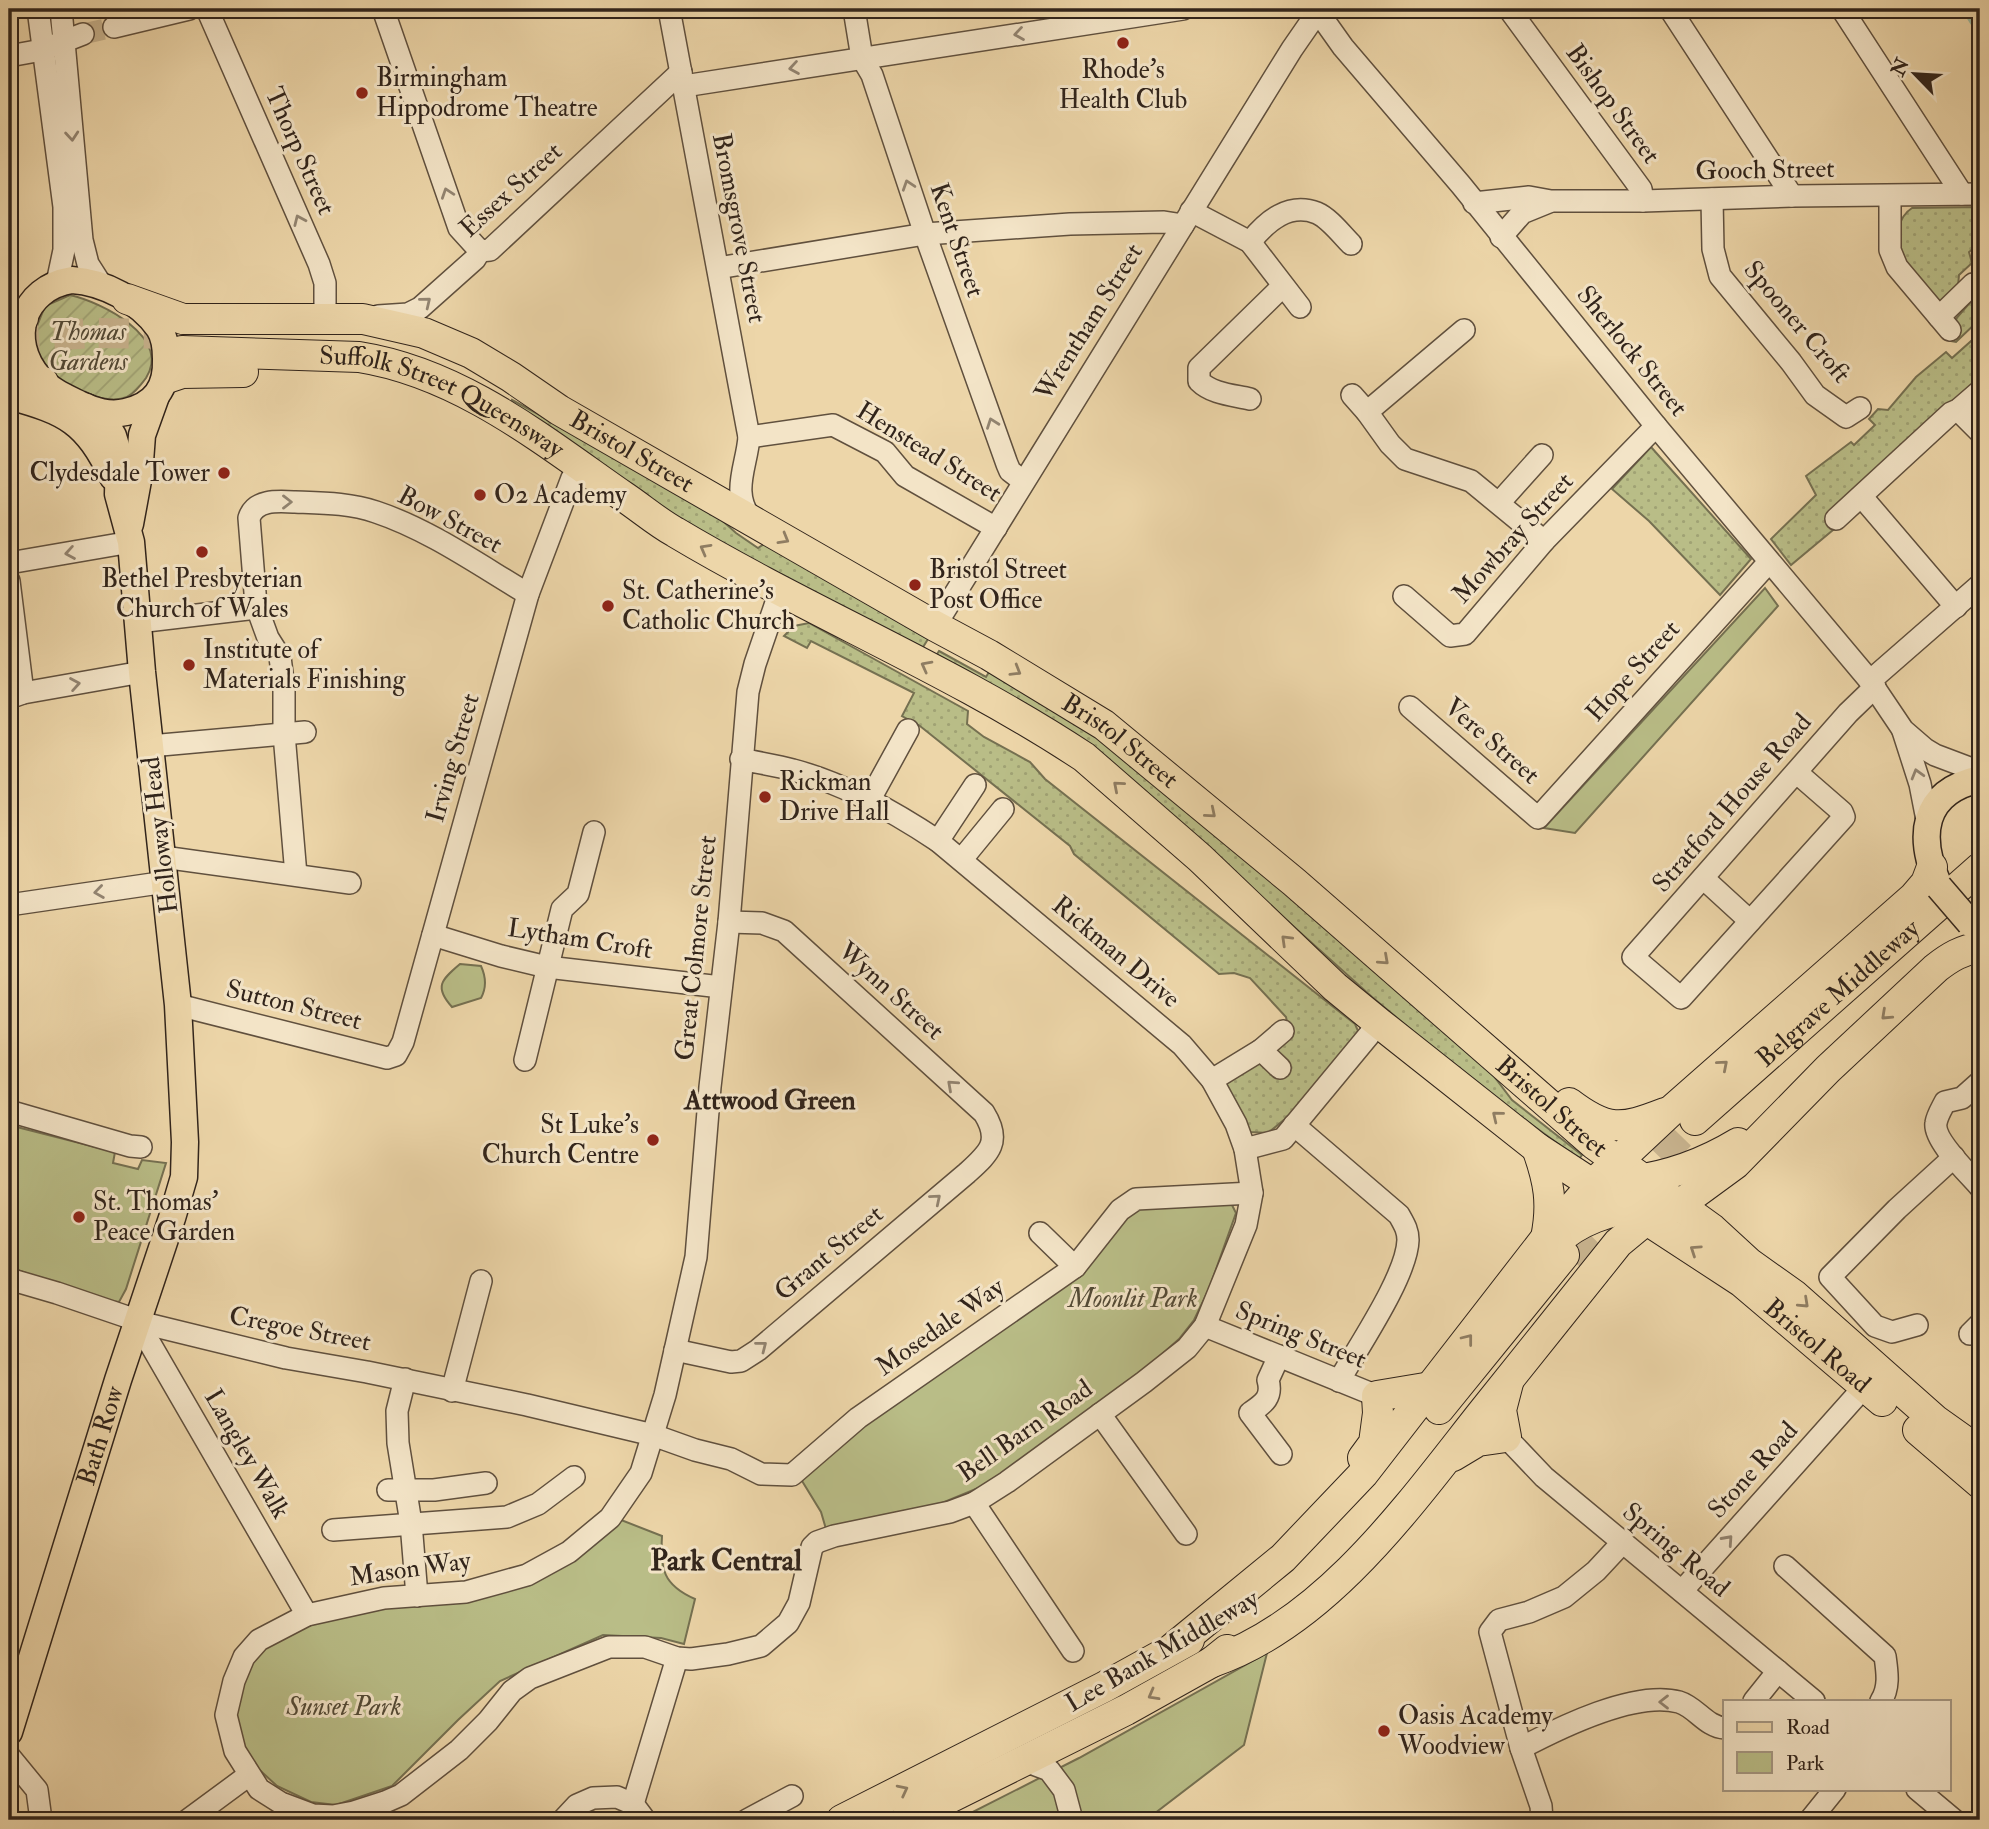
<svg xmlns="http://www.w3.org/2000/svg" width="1989" height="1829" font-family="'IM FELL Double Pica',serif">
<defs>
<pattern id="grass-dots" width="8" height="8" patternUnits="userSpaceOnUse" patternTransform="scale(1.75)"><rect width="8" height="8" fill="#b9bd87"/><path d="M2 2h.1M6 6h.1" fill="none" stroke="#a0a274" stroke-width="1.8" stroke-linecap="round"/></pattern>
<pattern id="garden-furrows" width="10" height="10" patternUnits="userSpaceOnUse" patternTransform="scale(1.75)"><rect width="10" height="10" fill="#b9bd87"/><path d="M-1 1l2-2M0 10L10 0M9 11l2-2" fill="none" stroke="#a0a274"/></pattern>
</defs>
<rect width="100%" height="100%" fill="#edd6a9"/>
<filter id="stains"><feTurbulence type="fractalNoise" baseFrequency=".00286" numOctaves="4"/><feColorMatrix values="0 0 0 0 .2 0 0 0 0 .09 0 0 0 0 .02 0 0 0 .5 -.17"/></filter>
<radialGradient id="worn" r=".72"><stop offset=".6" stop-color="#630" stop-opacity="0"/><stop offset="1" stop-color="#630" stop-opacity=".3"/></radialGradient>
<!-- grass -->
<g fill="url(#grass-dots)" stroke="#757051" stroke-width="2">
<path d="M1980,207V243L1969,252L1972,263L1959,275L1958,286L1940,302C1931,291 1904,265 1900,254C1894,238 1898,217 1912,208Z"/>
<polygon points="1980,291 1980,319 1956,342 1951,341 1959,331 1954,321"/>
<polygon points="1980,333 1980,383 1839,525 1791,565 1771,539 1816,495 1806,476 1851,442 1854,445 1875,425 1869,419 1878,409 1888,410 1916,377 1946,352 1952,358"/>
<polygon points="512,400 652,475 714,513 736,533 758,548 764,544 928,639 920,652 726,551 511,405"/>
<polygon points="1651,447 1751,559 1720,595 1649,521 1612,489"/>
<polygon points="809,623 968,711 967,724 984,737 1030,762 1045,779 1355,1024 1358,1031 1355,1036 1296,1110 1268,1133 1250,1132 1223,1084 1271,1049 1289,1031 1286,1017 1250,978 1234,973 1219,974 1074,854 1070,846 920,726 902,716 914,693 811,641 807,648 784,636 794,626"/>
<polygon points="939,651 986,677 989,672 1088,728 1474,1050 1512,1100 1582,1155 1579,1159 1480,1087 1372,997 1193,836 934,659"/>
</g>
<!-- park -->
<g fill="#b9bd87" stroke="#757051" stroke-width="2">
<polygon points="1765,588 1778,606 1575,833 1544,828"/>
<path d="M460,964L481,966C486,977 487,987 481,998L452,1007C434,987 441,980 460,964Z"/>
<polygon points="9,1125 115,1152 113,1163 138,1169 142,1160 166,1163 126,1289 119,1302 104,1300 9,1267"/>
<polygon points="1230,1201 1236,1213 1209,1289 1194,1320 1179,1339 1152,1363 988,1484 942,1503 826,1529 821,1512 799,1476 1131,1209"/>
<path d="M616,1518L662,1536C660,1569 663,1585 695,1599L684,1644L661,1638L603,1635L500,1681L458,1720L392,1786L336,1805L311,1802L277,1786L252,1763L240,1741L235,1720L240,1682L250,1661L265,1643L329,1617L390,1603L463,1601Z"/>
<polygon points="1267,1653 1244,1745 1146,1820 957,1820 1079,1758"/>
</g>
<!-- garden -->
<path fill="url(#garden-furrows)" stroke="#757051" stroke-width="2" d="M70,295C101,302 172,337 146,378C141,385 135,393 127,397C99,409 35,374 34,342C33,330 41,318 45,306Z"/>
<g fill="none" stroke-linecap="round" stroke-linejoin="round">
<!-- river -->
<polyline stroke="#9abaa3" stroke-width="24" points="1975,9 1980,17"/>
<!-- minor-tunnel -->
<polyline stroke="#c7b28d" stroke-width="21" stroke-dasharray="21 10" stroke-linecap="butt" points="83,34 114,27"/>
<!-- highway-tunnel -->
<g stroke="#c7b28d" stroke-width="30" stroke-dasharray="30 15" stroke-linecap="butt">
<polyline points="9,339 92,333 183,334"/>
<polyline points="1628,1189 1695,1120"/>
<polyline points="1577,1264 1632,1209"/>
</g>
<!-- minor casing -->
<g stroke="#60503e" stroke-width="24">
<g id="minor">
<polyline points="38,9 64,207 64,250 57,283"/>
<polyline points="61,9 82,240 88,264 102,286"/>
<polyline points="207,9 319,264 325,283 325,319"/>
<polyline points="383,9 459,228 480,251"/>
<path d="M669,9L749,437C747,466 730,493 752,520"/>
<polyline points="854,9 862,58 872,75 925,234 1007,464 1010,471 1023,481"/>
<polyline points="1316,9 1343,47 1461,185 1656,426 1870,681 1903,730 1925,749 1935,755 1980,772"/>
<polyline points="1509,9 1641,189 1643,201"/>
<polyline points="1670,9 1792,196"/>
<polyline points="1842,9 1962,194"/>
<polyline points="114,27 189,9"/>
<polyline points="9,56 42,50 83,34"/>
<polyline points="684,86 1183,9"/>
<polyline points="1890,197 1890,250 1897,267 1950,330"/>
<polyline points="1712,199 1713,249 1720,276 1791,362 1815,395 1846,417 1860,408"/>
<polyline points="1474,203 1529,197 1551,201 1643,201 1792,196 1980,194"/>
<polyline points="1191,211 1250,242 1300,307"/>
<polyline points="1501,237 1522,213 1549,202"/>
<path d="M1250,242C1267,221 1289,202 1317,213C1329,218 1342,235 1351,244"/>
<polyline points="718,268 925,234 1070,224 1164,222 1183,225"/>
<polyline points="378,316 408,314 420,308 475,259 480,251 490,250 681,72"/>
<polyline points="1939,317 1973,284"/>
<polyline points="1352,395 1367,412 1390,444 1405,459 1471,481 1544,541"/>
<path d="M1250,399C1233,395 1212,394 1199,381V368L1282,287"/>
<polyline points="1958,410 1980,432"/>
<polyline points="1367,412 1464,330"/>
<polyline points="749,437 833,425 885,452 905,476 996,528"/>
<polyline points="1862,497 1956,607"/>
<polyline points="1499,503 1542,455"/>
<polyline points="1836,519 1951,413 1958,410 1980,391"/>
<polyline points="9,563 131,542"/>
<polyline points="9,581 23,693"/>
<polyline points="1404,596 1450,636 1465,634 1544,541 1656,426"/>
<polyline points="138,622 248,609 256,605"/>
<polyline points="935,626 1292,49 1310,23 1327,9"/>
<polyline points="1870,681 1980,585"/>
<polyline points="9,698 23,693 142,672"/>
<polyline points="1410,707 1538,818 1769,562"/>
<polyline points="1903,731 1920,784 1927,820"/>
<polyline points="150,746 305,732"/>
<path d="M741,759C758,763 776,765 793,770C843,783 896,813 938,841L1182,1045L1212,1080L1236,1124L1245,1149L1252,1193L1246,1225L1205,1326L1187,1348L1144,1382L1007,1482L974,1503L950,1512L834,1536L817,1542L812,1547L799,1603L788,1623L761,1646L728,1654L691,1659L677,1658L645,1647H609L530,1678L512,1691L488,1721L459,1750L401,1795L385,1802L354,1812L333,1816L313,1815L281,1803L259,1789L235,1751L226,1715L234,1681L244,1657L259,1640L307,1615L384,1598L466,1592L527,1575L569,1552L610,1518L641,1473L665,1395L696,1257L710,1087L729,922L748,692L755,664L780,591"/>
<polyline points="1796,772 1842,812 1844,817 1681,998 1633,957 1848,713 1875,687"/>
<polyline points="869,801 908,730"/>
<polyline points="938,841 975,785"/>
<polyline points="163,857 350,883"/>
<polyline points="962,859 1003,809"/>
<path d="M296,875L284,734V689L280,657L268,638L256,605L249,518C255,499 278,501 295,502C322,503 350,503 376,512C430,530 479,565 528,594"/>
<polyline points="1703,878 1750,921"/>
<polyline points="9,905 166,882"/>
<polyline points="433,935 501,956 547,967 721,987"/>
<polyline points="178,1005 387,1058 396,1055 403,1042 528,594 572,478"/>
<polyline points="1261,1050 1280,1068"/>
<polyline points="525,1060 562,909 578,894 594,832"/>
<polyline points="1212,1080 1261,1050 1283,1031"/>
<path d="M1980,1082L1962,1098L1945,1102C1942,1108 1937,1116 1936,1123C1933,1140 1969,1174 1980,1187"/>
<polyline points="9,1111 130,1146 141,1147"/>
<path d="M1294,1125L1399,1215C1404,1224 1408,1230 1408,1240C1407,1276 1358,1347 1339,1381"/>
<polyline points="1245,1149 1283,1139 1379,1023"/>
<polyline points="1040,1233 1075,1267"/>
<polyline points="9,1279 57,1293 151,1325 286,1358 367,1372 527,1405 653,1435 695,1450 731,1459 761,1474 792,1475 858,1418 1075,1267 1120,1210 1136,1199 1252,1193"/>
<polyline points="137,1321 307,1615"/>
<polyline points="1917,1325 1892,1332 1875,1326 1830,1277 1897,1209 1954,1157"/>
<polyline points="1205,1326 1377,1396"/>
<polyline points="1970,1334 1980,1324"/>
<path d="M675,1350L731,1362L741,1361L758,1350L967,1173C989,1153 1002,1142 984,1113L784,931L762,923L729,922"/>
<path d="M1279,1356L1268,1380C1273,1398 1263,1404 1250,1413L1281,1454"/>
<polyline points="405,1379 397,1411 398,1443 411,1523 417,1596"/>
<polyline points="452,1391 481,1281"/>
<polyline points="1100,1414 1186,1534"/>
<polyline points="1506,1437 1544,1477 1814,1701"/>
<polyline points="388,1490 434,1490 486,1483"/>
<polyline points="974,1503 1073,1651"/>
<polyline points="333,1530 507,1517 538,1504 574,1477"/>
<path d="M1785,1566L1885,1656C1887,1671 1890,1687 1881,1701"/>
<polyline points="1682,1591 1865,1386"/>
<polyline points="1754,1701 1778,1671"/>
<path d="M1521,1748C1559,1728 1635,1690 1679,1702C1696,1707 1706,1727 1725,1728"/>
<polyline points="9,1756 37,1790 41,1820"/>
<polyline points="1025,1761 1049,1770 1064,1790 1072,1820"/>
<polyline points="1917,1789 1954,1820"/>
<polyline points="633,1804 677,1658"/>
<polyline points="188,1820 249,1775"/>
<polyline points="563,1820 577,1805 593,1798 617,1797 633,1804 645,1820"/>
<polyline points="747,1820 792,1796"/>
<polyline points="1542,1820 1541,1806 1521,1748 1490,1632 1499,1620 1529,1612 1564,1597 1596,1571 1623,1542"/>
<polyline points="1810,1820 1835,1789"/>
</g>
</g>
<!-- major casing -->
<g stroke="#31241b" stroke-width="29">
<g id="major">
<path d="M72,280C104,282 140,301 159,328C165,337 166,348 166,359C167,388 155,405 126,412C109,416 94,411 79,404C65,397 49,390 39,378C6,340 22,288 72,280Z"/>
<path d="M9,396C67,412 86,421 113,477"/>
<polyline points="130,524 139,475 142,435 156,396"/>
<path d="M1939,886C1917,837 1921,792 1980,779"/>
<path id="s1" d="M9,1732L118,1380L172,1218L184,1177L185,1142L178,1005L142,672L131,542L118,494L119,456L113,436L107,426L86,407"/>
</g>
</g>
<!-- highway casing -->
<g stroke="#31241b" stroke-width="32">
<g id="highway">
<path id="s2" d="M127,299L183,319H363L424,333L471,353L511,377L559,410L935,626L989,655L1104,725L1294,882L1594,1144L1712,1229L1749,1263L1794,1295L1935,1420L1980,1452"/>
<polyline points="9,321 23,318"/>
<path id="s3" d="M182,351L359,357C460,373 541,439 623,496C641,508 657,522 675,532C809,612 954,671 1084,757L1200,858L1335,987L1379,1023L1537,1148L1742,1282L1882,1401"/>
<polyline points="167,378 182,373 243,372"/>
<polyline points="9,382 43,382"/>
<path d="M1569,1103C1607,1132 1621,1130 1665,1113"/>
<path id="s4" d="M1695,1120L1980,868"/>
<path d="M1537,1148C1549,1181 1553,1204 1546,1238"/>
<path d="M1631,1181C1669,1176 1705,1163 1738,1143"/>
<path d="M1556,1242C1578,1220 1610,1211 1640,1205"/>
<polyline points="1439,1409 1564,1255"/>
<polyline points="1918,1430 1980,1483"/>
<polyline points="1453,1456 1478,1441 1506,1437 1501,1410 1508,1383"/>
<polyline points="1363,1458 1374,1443 1378,1413 1377,1396 1431,1387"/>
<polyline points="1173,1648 1283,1558 1363,1474 1546,1238 1592,1185 1672,1110 1914,897 1926,883 1932,867"/>
<path d="M1212,1662C1326,1623 1410,1504 1482,1413C1527,1356 1573,1300 1618,1243L1647,1219L1679,1205L1735,1164L1828,1069L1936,968C1950,957 1962,950 1980,947"/>
<polyline points="842,1820 1104,1687 1189,1640"/>
<polyline points="905,1820 1126,1710 1212,1662 1227,1650"/>
</g>
</g>
<!-- minor -->
<use href="#minor" stroke="#f3e4c7" stroke-width="21"/>
<!-- major -->
<use href="#major" stroke="#edd6a9" stroke-width="26"/>
<!-- highway -->
<use href="#highway" stroke="#edd6a9" stroke-width="30"/>
<!-- major-bridge casing -->
<g stroke="#31241b" stroke-width="29" stroke-linecap="butt">
<polyline id="major-bridge" points="1939,887 1970,923"/>
</g>
<!-- major-bridge -->
<use href="#major-bridge" stroke="#edd6a9" stroke-width="26"/>
</g>
<!-- one-way arrows -->
<defs><path id="oneway-chevron" d="M-2-3.5L2.5 0L-2 3.5" fill="none" stroke-width="1.6" stroke-linecap="round" stroke-linejoin="round" transform="scale(1.75)"/></defs>
<g stroke="#928471">
<use href="#oneway-chevron" transform="translate(1019 34) rotate(171)"/>
<use href="#oneway-chevron" transform="translate(794 68) rotate(171)"/>
<use href="#oneway-chevron" transform="translate(72 136) rotate(85)"/>
<use href="#oneway-chevron" transform="translate(908 185) rotate(-108)"/>
<use href="#oneway-chevron" transform="translate(447 193) rotate(-109)"/>
<use href="#oneway-chevron" transform="translate(299 220) rotate(-114)"/>
<use href="#oneway-chevron" transform="translate(426 302) rotate(-39)"/>
<use href="#oneway-chevron" transform="translate(992 423) rotate(-110)"/>
<use href="#oneway-chevron" transform="translate(287 502)"/>
<use href="#oneway-chevron" transform="translate(70 553) rotate(170)"/>
<use href="#oneway-chevron" transform="translate(75 684) rotate(-10)"/>
<use href="#oneway-chevron" transform="translate(1917 774) rotate(-106)"/>
<use href="#oneway-chevron" transform="translate(99 892) rotate(172)"/>
<use href="#oneway-chevron" transform="translate(952 1085) rotate(-138)"/>
<use href="#oneway-chevron" transform="translate(936 1199) rotate(-40)"/>
<use href="#oneway-chevron" transform="translate(762 1346) rotate(-38)"/>
<use href="#oneway-chevron" transform="translate(1728 1540) rotate(-48)"/>
<use href="#oneway-chevron" transform="translate(1664 1702) rotate(180)"/>
</g>
<g stroke="#8f7d62">
<use href="#oneway-chevron" transform="translate(784 539) rotate(30)"/>
<use href="#oneway-chevron" transform="translate(705 549) rotate(-151)"/>
<use href="#oneway-chevron" transform="translate(926 666) rotate(-152)"/>
<use href="#oneway-chevron" transform="translate(1016 671) rotate(31)"/>
<use href="#oneway-chevron" transform="translate(1118 786) rotate(-139)"/>
<use href="#oneway-chevron" transform="translate(1211 813) rotate(40)"/>
<use href="#oneway-chevron" transform="translate(1286 940) rotate(-136)"/>
<use href="#oneway-chevron" transform="translate(1384 960) rotate(42)"/>
<use href="#oneway-chevron" transform="translate(1886 1015) rotate(137)"/>
<use href="#oneway-chevron" transform="translate(1723 1065) rotate(-41)"/>
<use href="#oneway-chevron" transform="translate(1497 1116) rotate(-141)"/>
<use href="#oneway-chevron" transform="translate(1695 1250) rotate(-146)"/>
<use href="#oneway-chevron" transform="translate(1804 1303) rotate(43)"/>
<use href="#oneway-chevron" transform="translate(1468 1339) rotate(-52)"/>
<use href="#oneway-chevron" transform="translate(1153 1695) rotate(151)"/>
<use href="#oneway-chevron" transform="translate(903 1790) rotate(-27)"/>
</g>
<!-- markers -->
<g fill="#8f2418" stroke="#f3e4c7" stroke-width="2.5">
<circle cx="1123" cy="43" r="7"/>
<circle cx="362" cy="93" r="7"/>
<circle cx="224" cy="473" r="7"/>
<circle cx="480" cy="495" r="7"/>
<circle cx="202" cy="552" r="7"/>
<circle cx="915" cy="585" r="7"/>
<circle cx="608" cy="606" r="7"/>
<circle cx="189" cy="665" r="7"/>
<circle cx="765" cy="797" r="7"/>
<circle cx="653" cy="1140" r="7"/>
<circle cx="79" cy="1217" r="7"/>
<circle cx="1384" cy="1731" r="7"/>
</g>
<g text-anchor="middle" dominant-baseline="central" stroke-width="6" stroke-linejoin="round" paint-order="stroke">
<!-- poi labels -->
<g font-size="26" fill="#31241b" stroke="#f3e4c7" text-anchor="start">
<text x="1123" y="70" text-anchor="middle">Rhode's<tspan x="1123" dy="30">Health Club</tspan></text>
<text x="376" y="78">Birmingham<tspan x="376" dy="30">Hippodrome Theatre</tspan></text>
<text x="210" y="473" text-anchor="end">Clydesdale Tower</text>
<text x="494" y="495">O2 Academy</text>
<text x="929" y="570">Bristol Street<tspan x="929" dy="30">Post Office</tspan></text>
<text x="202" y="579" text-anchor="middle">Bethel Presbyterian<tspan x="202" dy="30">Church of Wales</tspan></text>
<text x="622" y="591">St. Catherine's<tspan x="622" dy="30">Catholic Church</tspan></text>
<text x="203" y="650">Institute of<tspan x="203" dy="30">Materials Finishing</tspan></text>
<text x="779" y="782">Rickman<tspan x="779" dy="30">Drive Hall</tspan></text>
<text x="639" y="1125" text-anchor="end">St Luke's<tspan x="639" dy="30">Church Centre</tspan></text>
<text x="93" y="1202">St. Thomas'<tspan x="93" dy="30">Peace Garden</tspan></text>
<text x="1398" y="1716">Oasis Academy<tspan x="1398" dy="30">Woodview</tspan></text>
</g>
<!-- street labels -->
<g font-size="26" fill="#31241b" stroke="#f3e4c7">
<text transform="translate(1613 104) rotate(54)">Bishop Street</text>
<text transform="translate(300 151) rotate(66)">Thorp Street</text>
<text transform="translate(1765 170) rotate(-1)">Gooch Street</text>
<text transform="translate(511 190) rotate(-42)">Essex Street</text>
<text transform="translate(739 228) rotate(79)">Bromsgrove Street</text>
<text transform="translate(957 240) rotate(71)">Kent Street</text>
<text transform="translate(1089 322) rotate(-58)">Wrentham Street</text>
<text transform="translate(1797 322) rotate(50)">Spooner Croft</text>
<text transform="translate(1632 351) rotate(51)">Sherlock Street</text>
<text stroke="none"><textPath href="#s3" startOffset="270">Suffolk Street Queensway</textPath></text>
<text stroke="none"><textPath href="#s2" startOffset="542">Bristol Street</textPath></text>
<text transform="translate(929 452) rotate(32)">Henstead Street</text>
<text transform="translate(450 520) rotate(28)">Bow Street</text>
<text transform="translate(1513 538) rotate(-48)">Mowbray Street</text>
<text transform="translate(1633 671) rotate(-48)">Hope Street</text>
<text transform="translate(1492 741) rotate(41)">Vere Street</text>
<text stroke="none"><textPath href="#s2" startOffset="1110">Bristol Street</textPath></text>
<text transform="translate(453 758) rotate(-74)">Irving Street</text>
<text transform="translate(1732 803) rotate(-49)">Stratford House Road</text>
<text transform="translate(160 835) rotate(-97)">Holloway Head</text>
<text transform="translate(580 939) rotate(9)">Lytham Croft</text>
<text transform="translate(696 948) rotate(-84)">Great Colmore Street</text>
<text transform="translate(1116 952) rotate(40)">Rickman Drive</text>
<text transform="translate(891 991) rotate(42)">Wynn Street</text>
<text stroke="none"><textPath href="#s4" startOffset="191">Belgrave Middleway</textPath></text>
<text transform="translate(294 1005) rotate(14)">Sutton Street</text>
<text stroke="none"><textPath href="#s2" startOffset="1676">Bristol Street</textPath></text>
<text transform="translate(829 1253) rotate(-40)">Grant Street</text>
<text transform="translate(940 1327) rotate(-35)">Mosedale Way</text>
<text transform="translate(300 1329) rotate(11)">Cregoe Street</text>
<text transform="translate(1301 1335) rotate(22)">Spring Street</text>
<text stroke="none"><textPath href="#s3" startOffset="1951">Bristol Road</textPath></text>
<text transform="translate(1025 1431) rotate(-35)">Bell Barn Road</text>
<text stroke="none"><textPath href="#s1" startOffset="310">Bath Row</textPath></text>
<text transform="translate(247 1454) rotate(60)">Langley Walk</text>
<text transform="translate(1753 1470) rotate(-48)">Stone Road</text>
<text transform="translate(1676 1550) rotate(40)">Spring Road</text>
<text transform="translate(410 1569) rotate(-8)">Mason Way</text>
<text transform="translate(1162 1651) rotate(-30)">Lee Bank Middleway</text>
</g>
<!-- park labels -->
<g font-size="26" font-style="italic" fill="#534a36" stroke="#f3e4c7">
<text x="88" y="332">Thomas<tspan x="88" dy="30">Gardens</tspan></text>
<text x="1133" y="1299">Moonlit Park</text>
<text x="344" y="1707">Sunset Park</text>
</g>
<!-- neighbourhood labels -->
<g font-size="28" font-weight="bold" fill="#31241b" stroke="#f3e4c7">
<text x="770" y="1100">Attwood Green</text>
</g>
<!-- quarter labels -->
<g font-size="30" font-weight="bold" fill="#31241b" stroke="#f3e4c7">
<text x="726" y="1560">Park Central</text>
</g>
</g>
<!-- margin -->
<rect width="1989" height="1829" fill="none" stroke="#edd6a9" stroke-width="35"/>
<rect x="10" y="10" width="1968" height="1808" fill="none" stroke="#31241b" stroke-width="3.5"/>
<rect x="18" y="18" width="1954" height="1794" fill="none" stroke="#31241b" stroke-width="2"/>
<!-- legend -->
<rect x="1723" y="1700" width="228" height="91" fill="#f3e4c7" stroke="#a59782" stroke-width="2"/>
<rect x="1737" y="1722" width="35" height="10" fill="#edd6a9" stroke="#a59782" stroke-width="2"/>
<text x="1786" y="1734" font-size="21" fill="#31241b">Road</text>
<rect x="1737" y="1752" width="35" height="21" fill="#b9bd87" stroke="#a59782" stroke-width="2"/>
<text x="1786" y="1770" font-size="21" fill="#31241b">Park</text>
<!-- north arrow -->
<g transform="translate(1915 74) rotate(295)" stroke="#f3e4c7" stroke-width="5" paint-order="stroke">
<path d="M0-5L12 26L0 18L-12 26Z" fill="#31241b"/>
<text y="-10" font-size="19" font-weight="bold" text-anchor="middle" fill="#31241b">N</text>
</g>
<rect width="100%" height="100%" filter="url(#stains)"/>
<rect width="100%" height="100%" fill="url(#worn)"/>
</svg>
